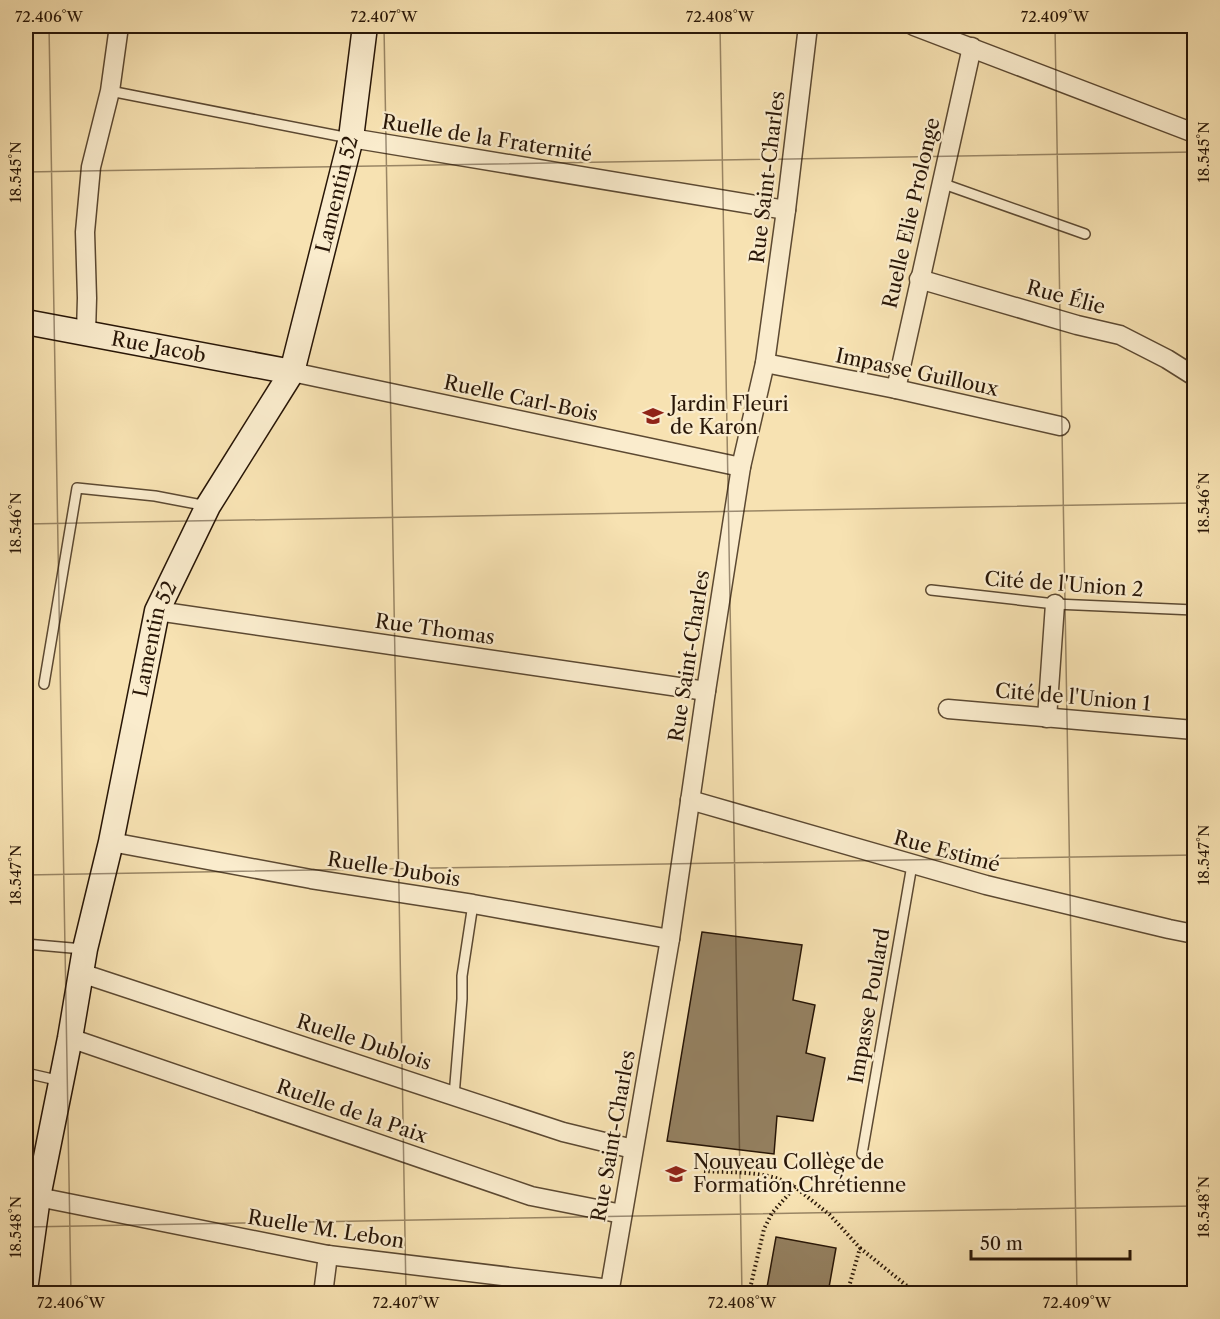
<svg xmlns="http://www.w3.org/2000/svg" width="1220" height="1319" font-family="'Libre Caslon Text',serif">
<rect width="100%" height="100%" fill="#f7e2b2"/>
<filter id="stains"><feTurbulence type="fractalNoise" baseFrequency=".00333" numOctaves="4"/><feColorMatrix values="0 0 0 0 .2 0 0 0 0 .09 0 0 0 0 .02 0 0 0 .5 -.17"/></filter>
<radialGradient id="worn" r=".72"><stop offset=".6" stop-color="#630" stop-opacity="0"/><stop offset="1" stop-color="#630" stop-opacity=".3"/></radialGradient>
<!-- building -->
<g fill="#948060" stroke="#281607" stroke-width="1.5">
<polygon points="702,932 802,945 793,1000 815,1005 806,1053 825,1058 813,1121 777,1116 774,1154 667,1141"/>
<polygon points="776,1237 836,1248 828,1293 766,1293"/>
</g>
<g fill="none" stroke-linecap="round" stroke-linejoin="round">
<!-- lane casing -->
<g stroke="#5c4932" stroke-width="12">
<g id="lane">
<polyline points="110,91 349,138"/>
<polyline points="941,183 1085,234"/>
<polyline points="931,590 1055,604 1194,610"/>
<polyline points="44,684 77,488 155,496 207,506"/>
<polyline points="26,944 83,949"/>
<polyline points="26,1073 61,1081"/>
<polyline points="454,1096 462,999 462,976 473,904"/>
<polyline points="862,1154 912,865"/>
</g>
</g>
<!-- street casing -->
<g stroke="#5c4932" stroke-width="21">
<g id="street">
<polyline points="914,26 1194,133"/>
<polyline points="351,138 786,210"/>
<polyline points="919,279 1077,325 1120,335 1167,359 1194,376"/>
<polyline points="86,333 87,298 85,232 91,167 110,91 119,26"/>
<polyline points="765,363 896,389 1060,426"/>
<polyline points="292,372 741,467"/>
<polyline points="896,389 972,47"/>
<polyline points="157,611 706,691"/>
<polyline points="948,709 1194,730"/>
<polyline points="1047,718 1055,604"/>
<polyline points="690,800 986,885 1169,929 1194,934"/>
<polyline points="111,842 311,879 473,904 670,939"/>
<polyline points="81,973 563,1132 633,1149"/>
<polyline points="70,1038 531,1196 622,1214"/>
<polyline points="38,1197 328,1255 610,1289"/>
<polyline points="323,1294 328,1255"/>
<polyline points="609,1294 670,939 706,691 741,467 765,363 786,210 808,26"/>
</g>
</g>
<!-- secondary casing -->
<g stroke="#281607" stroke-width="27">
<g id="secondary">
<path id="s1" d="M26,322L292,372"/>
<path id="s2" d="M26,1283L38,1197L70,1038L85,949L111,842L157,611L208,506L292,372L351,138L365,26"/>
</g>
</g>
<!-- path -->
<g stroke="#281607" stroke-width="4" stroke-dasharray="1.5 3" stroke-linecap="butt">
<path d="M704,1171C733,1173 770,1170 795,1187"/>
<polyline points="860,1248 917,1294"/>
<polyline points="749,1293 764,1229 772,1213 795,1187 830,1215 860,1248 847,1294"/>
</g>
<!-- lane -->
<use href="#lane" stroke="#faeccd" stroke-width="9"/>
<!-- street -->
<use href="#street" stroke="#faeccd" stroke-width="18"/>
<!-- secondary -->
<use href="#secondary" stroke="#faeccd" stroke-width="24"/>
</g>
<!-- ticks -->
<path fill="none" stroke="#281607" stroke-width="1.5" stroke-opacity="0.45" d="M49,26L71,1294M384,26L406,1294M720,26L742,1294M1055,26L1077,1294M26,172L1194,152M26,524L1194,503M26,875L1194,855M26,1227L1194,1206"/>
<!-- icons -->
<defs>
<g id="school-bare" transform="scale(1.62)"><path d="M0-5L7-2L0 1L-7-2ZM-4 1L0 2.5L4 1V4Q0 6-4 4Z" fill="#8f2418" stroke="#faeccd" stroke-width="2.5" paint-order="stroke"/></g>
</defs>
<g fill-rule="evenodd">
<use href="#school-bare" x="653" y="416"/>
<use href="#school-bare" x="676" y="1174"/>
</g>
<g text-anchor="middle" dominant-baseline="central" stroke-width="4.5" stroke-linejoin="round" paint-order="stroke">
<!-- street labels -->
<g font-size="20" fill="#281607" stroke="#faeccd">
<text transform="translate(487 138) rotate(9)">Ruelle de la Fraternité</text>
<text transform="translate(767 177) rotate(-83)">Rue Saint-Charles</text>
<text stroke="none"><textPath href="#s2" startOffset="1143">Lamentin 52</textPath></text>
<text transform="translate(911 213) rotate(-77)">Ruelle Elie Prolonge</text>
<text transform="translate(1066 297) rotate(15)">Rue Élie</text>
<text stroke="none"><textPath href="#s1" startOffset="135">Rue Jacob</textPath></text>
<text transform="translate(917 372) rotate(12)">Impasse Guilloux</text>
<text transform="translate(521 398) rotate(12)">Ruelle Carl-Bois</text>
<text transform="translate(1064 584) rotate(4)">Cité de l'Union 2</text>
<text transform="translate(435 629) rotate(8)">Rue Thomas</text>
<text stroke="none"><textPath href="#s2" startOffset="657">Lamentin 52</textPath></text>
<text transform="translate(689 656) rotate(-81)">Rue Saint-Charles</text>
<text transform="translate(1073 697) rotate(5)">Cité de l'Union 1</text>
<text transform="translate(947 851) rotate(15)">Rue Estimé</text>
<text transform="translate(394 869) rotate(9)">Ruelle Dubois</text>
<text transform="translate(869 1006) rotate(-80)">Impasse Poulard</text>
<text transform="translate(364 1042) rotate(18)">Ruelle Dublois</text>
<text transform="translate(352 1111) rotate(19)">Ruelle de la Paix</text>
<text transform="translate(613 1136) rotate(-80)">Rue Saint-Charles</text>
<text transform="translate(326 1229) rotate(9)">Ruelle M. Lebon</text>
</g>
<!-- poi labels -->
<g font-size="20" fill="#281607" stroke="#faeccd" text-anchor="start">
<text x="670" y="404">Jardin Fleuri<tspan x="670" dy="23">de Karon</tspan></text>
<text x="693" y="1162">Nouveau Collège de<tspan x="693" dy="23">Formation Chrétienne</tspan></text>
</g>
</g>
<!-- margin -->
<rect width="1220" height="1319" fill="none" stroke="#f7e2b2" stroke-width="66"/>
<!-- scale -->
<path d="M971 1250v9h159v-9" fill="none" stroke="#281607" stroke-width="3"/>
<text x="980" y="1250" font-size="18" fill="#281607" stroke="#faeccd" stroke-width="4.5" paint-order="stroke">50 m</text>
<rect x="33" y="33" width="1154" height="1253" fill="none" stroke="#281607" stroke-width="2"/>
<g font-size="15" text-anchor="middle" fill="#281607">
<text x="49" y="22">72.406°W</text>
<text x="384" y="22">72.407°W</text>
<text x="720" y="22">72.408°W</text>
<text x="1055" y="22">72.409°W</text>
<text transform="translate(1204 152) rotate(-90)" y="5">18.545°N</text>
<text transform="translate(16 172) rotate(-90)" y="5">18.545°N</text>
<text transform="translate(1204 503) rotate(-90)" y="5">18.546°N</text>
<text transform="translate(16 523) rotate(-90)" y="5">18.546°N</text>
<text transform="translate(1204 855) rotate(-90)" y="5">18.547°N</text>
<text transform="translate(16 875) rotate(-90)" y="5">18.547°N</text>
<text transform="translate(1204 1207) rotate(-90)" y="5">18.548°N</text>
<text transform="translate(16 1227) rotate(-90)" y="5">18.548°N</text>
<text x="71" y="1308">72.406°W</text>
<text x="406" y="1308">72.407°W</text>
<text x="742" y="1308">72.408°W</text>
<text x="1077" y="1308">72.409°W</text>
</g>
<rect width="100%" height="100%" filter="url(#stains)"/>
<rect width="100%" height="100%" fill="url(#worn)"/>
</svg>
